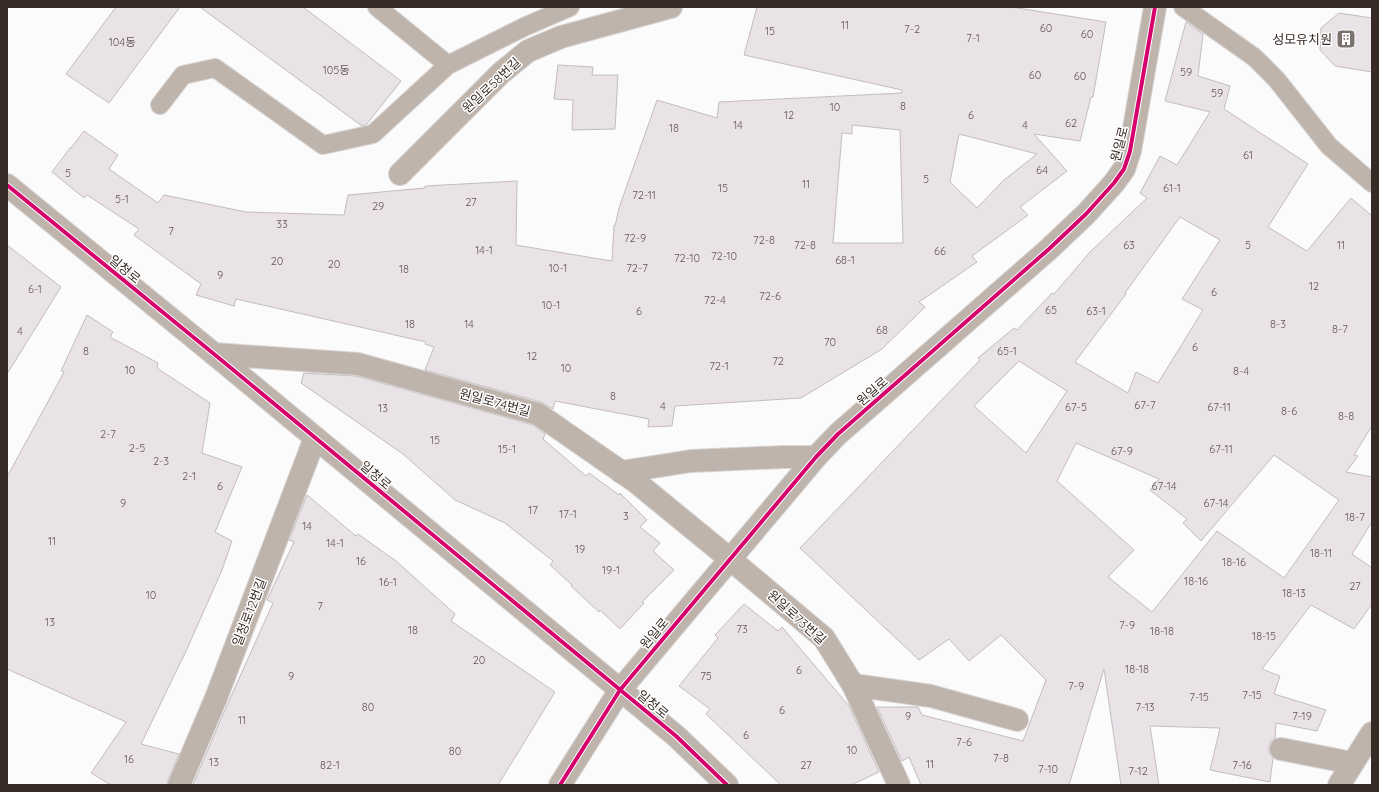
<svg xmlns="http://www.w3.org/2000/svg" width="1379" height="792" font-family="Quicksand,'Noto Sans KR',sans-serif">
<rect width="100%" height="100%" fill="#fbfbfb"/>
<!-- building -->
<g fill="#e9e2e7" stroke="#c2bcc1" fill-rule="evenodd">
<polygon points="116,7 180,7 109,103 66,74"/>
<polygon points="200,7 303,7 401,81 366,125 362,126"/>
<path d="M757,7H1011L1106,22L1093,97H1091L1080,141L1034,134L1067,171L1020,207L1028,215L972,256L977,262L919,302L925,307L882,349L801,398L675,406L672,426L648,427L649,419L555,401L553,409L541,402L425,370L434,347L425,344L426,342L236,299L234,306L196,295L201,284L134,235L139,229L87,195L84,198L52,172L70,148H71L84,131L118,155L109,169L158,203L164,195L246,212L344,215L348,195L425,188V186L517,181L516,245L612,261L614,225L615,226L619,208L657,100L717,118L719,102L902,93V90L744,55ZM852,125L900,130L903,243H833L842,133L852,134ZM959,134L1037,154L1004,180L977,208L950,182Z"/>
<polygon points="1339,13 1372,18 1372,72 1335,66 1320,50 1321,28"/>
<path d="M1186,22L1203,34L1198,76L1230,86L1224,109L1308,164L1268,227L1307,251L1351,198L1372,216V426L1354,455L1358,456L1346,472L1372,477V522L1352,554L1372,568V604L1354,629L1311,605L1262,669L1280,676L1274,694L1326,710L1317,731L1276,723L1275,739L1271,741L1269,747V753L1273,758L1270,782L1210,770L1220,728L1150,726L1159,785H1121L1104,669L1069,785H921L909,757L902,761L877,707H918L922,715L1023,741L1046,680L1001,635L969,661L949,639L919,660L800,548L980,360L978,358L1014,328L1017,330L1052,293L1054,294L1090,252L1147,198L1140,193L1160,156L1177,165L1210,112L1165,101ZM1180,217L1220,240L1182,299L1203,310L1158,383L1136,372L1128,393L1075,362L1126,294L1125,293ZM1019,361L1067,391L1026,453L974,406ZM1076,443L1159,479L1150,490L1187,519L1183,523L1201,541L1274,455L1339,500L1284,578L1217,531L1152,612L1108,577L1134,550L1057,481Z"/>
<polygon points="558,65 593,67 592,75 618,75 615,129 572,130 573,100 554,99"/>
<polygon points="7,245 61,287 7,374"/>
<polygon points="87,315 113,332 110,337 158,363 157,368 210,403 202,453 242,467 215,532 232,541 222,570 187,649 141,744 179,754 168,780 167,785 111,785 91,773 126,722 7,669 7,477 64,372 61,371"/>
<polygon points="304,373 356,376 533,425 545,434 543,439 586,476 589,473 619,495 620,493 647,520 640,527 660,543 653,551 674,570 642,602 644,603 620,629 600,610 599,612 571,586 572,585 550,565 553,561 505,523 455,500 403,454 301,383"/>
<polygon points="307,495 356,536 358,534 396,561 455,614 451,621 555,692 498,785 193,785 224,712 273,603 267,600 294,542 289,540"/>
<polygon points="744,604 778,631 782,627 849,706 879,772 851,785 781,785 706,714 710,709 679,686 718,638 715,635"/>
</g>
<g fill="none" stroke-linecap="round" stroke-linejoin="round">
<!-- service casing -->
<g stroke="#d8d5d4" stroke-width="20">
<g id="service">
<polyline points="377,7 448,65"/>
<polyline points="1183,7 1254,57 1277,80 1329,146 1372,183"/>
<polyline points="160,105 183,75 215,68 323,145 373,134 448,65 524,27 570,7"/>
</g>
</g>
<!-- minor casing -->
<g stroke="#d8d5d4" stroke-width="24">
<g id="minor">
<polyline points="400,174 501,73 528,51 561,37 671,7"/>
<polyline points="214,354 358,364 538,414 636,482 730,559 824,638 853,685 899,785"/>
<polyline points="621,472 691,461 783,457 816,457"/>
<polyline points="853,685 931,696 1017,720"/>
<polyline points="1281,749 1352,763"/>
<polyline points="179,785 216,698 315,438"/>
<polyline points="1339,785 1372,733"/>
</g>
</g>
<!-- tertiary casing -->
<g stroke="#d8d5d4" stroke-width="24">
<g id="tertiary">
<polyline points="7,185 214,354 676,736 727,785"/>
<polyline points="560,785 620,690 816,457 838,434 1049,249 1086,214 1114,183 1124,169 1130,151 1155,7"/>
</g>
</g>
<!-- service -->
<use href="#service" stroke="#beb4ac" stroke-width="18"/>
<!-- minor -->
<use href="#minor" stroke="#beb4ac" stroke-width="22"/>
<!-- tertiary -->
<use href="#tertiary" stroke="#beb4ac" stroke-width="22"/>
<!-- cycleway casing -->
<g stroke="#fff" stroke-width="6">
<g id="cycleway">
<polyline points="7,185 214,354 676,736 727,785"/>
<polyline points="560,785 620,690 816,457 838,434 1049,249 1086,214 1114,183 1124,169 1130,151 1155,7"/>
</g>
</g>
<!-- cycleway -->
<use href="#cycleway" stroke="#d6006c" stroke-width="4"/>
</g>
<!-- icons -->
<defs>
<g id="building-square" transform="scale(1)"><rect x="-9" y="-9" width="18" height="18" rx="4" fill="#7c736f" stroke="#fff"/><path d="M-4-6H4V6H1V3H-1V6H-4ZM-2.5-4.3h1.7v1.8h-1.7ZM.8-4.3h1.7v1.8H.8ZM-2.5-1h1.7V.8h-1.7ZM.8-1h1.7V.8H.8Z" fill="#fff"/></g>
</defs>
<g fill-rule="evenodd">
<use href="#building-square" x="1346" y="39"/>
</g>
<g text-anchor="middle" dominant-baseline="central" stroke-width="3" stroke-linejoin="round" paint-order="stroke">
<!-- number labels -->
<g font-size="11" fill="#645855">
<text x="845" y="25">11</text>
<text x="1046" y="28">60</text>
<text x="912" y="29">7-2</text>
<text x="770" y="31">15</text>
<text x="1087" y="34">60</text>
<text x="973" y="38">7-1</text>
<text x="122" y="42">104동</text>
<text x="336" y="70">105동</text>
<text x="1186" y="72">59</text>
<text x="1035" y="75">60</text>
<text x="1080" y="76">60</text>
<text x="1217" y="93">59</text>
<text x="903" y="106">8</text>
<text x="835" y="107">10</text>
<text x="789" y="115">12</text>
<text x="971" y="115">6</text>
<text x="1071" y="123">62</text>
<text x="738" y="125">14</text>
<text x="1025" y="125">4</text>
<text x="674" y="128">18</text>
<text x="1248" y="155">61</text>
<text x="1042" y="170">64</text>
<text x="68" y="173">5</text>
<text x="926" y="179">5</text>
<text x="806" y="184">11</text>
<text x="723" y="188">15</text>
<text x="1172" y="188">61-1</text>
<text x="644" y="195">72-11</text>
<text x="122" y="199">5-1</text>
<text x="471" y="202">27</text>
<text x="378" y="206">29</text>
<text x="282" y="224">33</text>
<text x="171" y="231">7</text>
<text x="635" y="238">72-9</text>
<text x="764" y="240">72-8</text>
<text x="805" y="245">72-8</text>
<text x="1129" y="245">63</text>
<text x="1248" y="245">5</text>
<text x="1341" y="245">11</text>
<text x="484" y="250">14-1</text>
<text x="940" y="251">66</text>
<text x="724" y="256">72-10</text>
<text x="687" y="258">72-10</text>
<text x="845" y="260">68-1</text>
<text x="277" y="261">20</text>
<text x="334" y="264">20</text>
<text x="558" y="268">10-1</text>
<text x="637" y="268">72-7</text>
<text x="404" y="269">18</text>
<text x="220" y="275">9</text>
<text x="1314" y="286">12</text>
<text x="35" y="289">6-1</text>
<text x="1214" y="292">6</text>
<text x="770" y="296">72-6</text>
<text x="715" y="300">72-4</text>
<text x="551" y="305">10-1</text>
<text x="1051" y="310">65</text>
<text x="639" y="311">6</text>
<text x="1096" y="311">63-1</text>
<text x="410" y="324">18</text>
<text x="469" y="324">14</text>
<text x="1278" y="324">8-3</text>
<text x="1340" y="329">8-7</text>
<text x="882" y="330">68</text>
<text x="20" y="331">4</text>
<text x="830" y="342">70</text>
<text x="1195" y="347">6</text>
<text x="86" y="351">8</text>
<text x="1007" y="351">65-1</text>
<text x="532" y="356">12</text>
<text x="778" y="361">72</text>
<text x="719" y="366">72-1</text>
<text x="566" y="368">10</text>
<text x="130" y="370">10</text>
<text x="1241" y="371">8-4</text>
<text x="613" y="396">8</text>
<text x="1145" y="405">67-7</text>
<text x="663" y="406">4</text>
<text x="1076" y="407">67-5</text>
<text x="1219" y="407">67-11</text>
<text x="383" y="408">13</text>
<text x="1289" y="411">8-6</text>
<text x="1346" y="416">8-8</text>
<text x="108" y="434">2-7</text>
<text x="435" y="440">15</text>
<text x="137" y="448">2-5</text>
<text x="507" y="449">15-1</text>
<text x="1221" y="449">67-11</text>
<text x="1122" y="451">67-9</text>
<text x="161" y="461">2-3</text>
<text x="189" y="476">2-1</text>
<text x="220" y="486">6</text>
<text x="1164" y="486">67-14</text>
<text x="123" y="503">9</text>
<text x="1216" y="503">67-14</text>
<text x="533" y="510">17</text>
<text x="568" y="514">17-1</text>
<text x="626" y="516">3</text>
<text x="1355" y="517">18-7</text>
<text x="307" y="526">14</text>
<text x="52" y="541">11</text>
<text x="335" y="543">14-1</text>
<text x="580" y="549">19</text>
<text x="1321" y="553">18-11</text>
<text x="361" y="561">16</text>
<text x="1234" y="562">18-16</text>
<text x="611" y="570">19-1</text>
<text x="1196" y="581">18-16</text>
<text x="388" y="582">16-1</text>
<text x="1355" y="586">27</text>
<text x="1294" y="593">18-13</text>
<text x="151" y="595">10</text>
<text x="320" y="606">7</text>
<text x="50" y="622">13</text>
<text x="1127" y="625">7-9</text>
<text x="742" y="629">73</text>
<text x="413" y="630">18</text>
<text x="1162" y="631">18-18</text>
<text x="1264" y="636">18-15</text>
<text x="479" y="660">20</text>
<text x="1137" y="669">18-18</text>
<text x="799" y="670">6</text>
<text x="291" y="676">9</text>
<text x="706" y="676">75</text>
<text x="1076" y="686">7-9</text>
<text x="1252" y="695">7-15</text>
<text x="1199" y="697">7-15</text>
<text x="368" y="707">80</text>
<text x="1145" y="707">7-13</text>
<text x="782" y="710">6</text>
<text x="908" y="716">9</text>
<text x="1302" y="716">7-19</text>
<text x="242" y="720">11</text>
<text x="746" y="735">6</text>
<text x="964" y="742">7-6</text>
<text x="852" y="750">10</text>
<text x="455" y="751">80</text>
<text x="1001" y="758">7-8</text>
<text x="129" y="759">16</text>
<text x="214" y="762">13</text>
<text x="930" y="764">11</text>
<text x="330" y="765">82-1</text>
<text x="806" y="765">27</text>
<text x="1242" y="765">7-16</text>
<text x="1048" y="769">7-10</text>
<text x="1138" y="771">7-12</text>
</g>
<!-- poi labels -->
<g font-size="13" fill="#382a24" stroke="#fff" text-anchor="end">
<text x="1332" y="39">성모유치원</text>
</g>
<!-- street labels -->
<g font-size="13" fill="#382a24" stroke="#fff">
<text transform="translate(491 85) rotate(-43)">원일로58번길</text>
<text transform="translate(1119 144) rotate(-76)">원일로</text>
<text transform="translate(125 269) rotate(39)">일청로</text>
<text transform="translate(872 391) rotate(-41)">원일로</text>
<text transform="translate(495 402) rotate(15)">원일로74번길</text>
<text transform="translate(376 475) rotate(40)">일청로</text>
<text transform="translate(249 612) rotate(-69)">일청로12번길</text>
<text transform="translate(797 617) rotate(42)">원일로73번길</text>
<text transform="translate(654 633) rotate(-50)">원일로</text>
<text transform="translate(653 704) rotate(39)">일청로</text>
</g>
</g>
<!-- border -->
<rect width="1379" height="792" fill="none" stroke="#382a24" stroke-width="16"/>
</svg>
